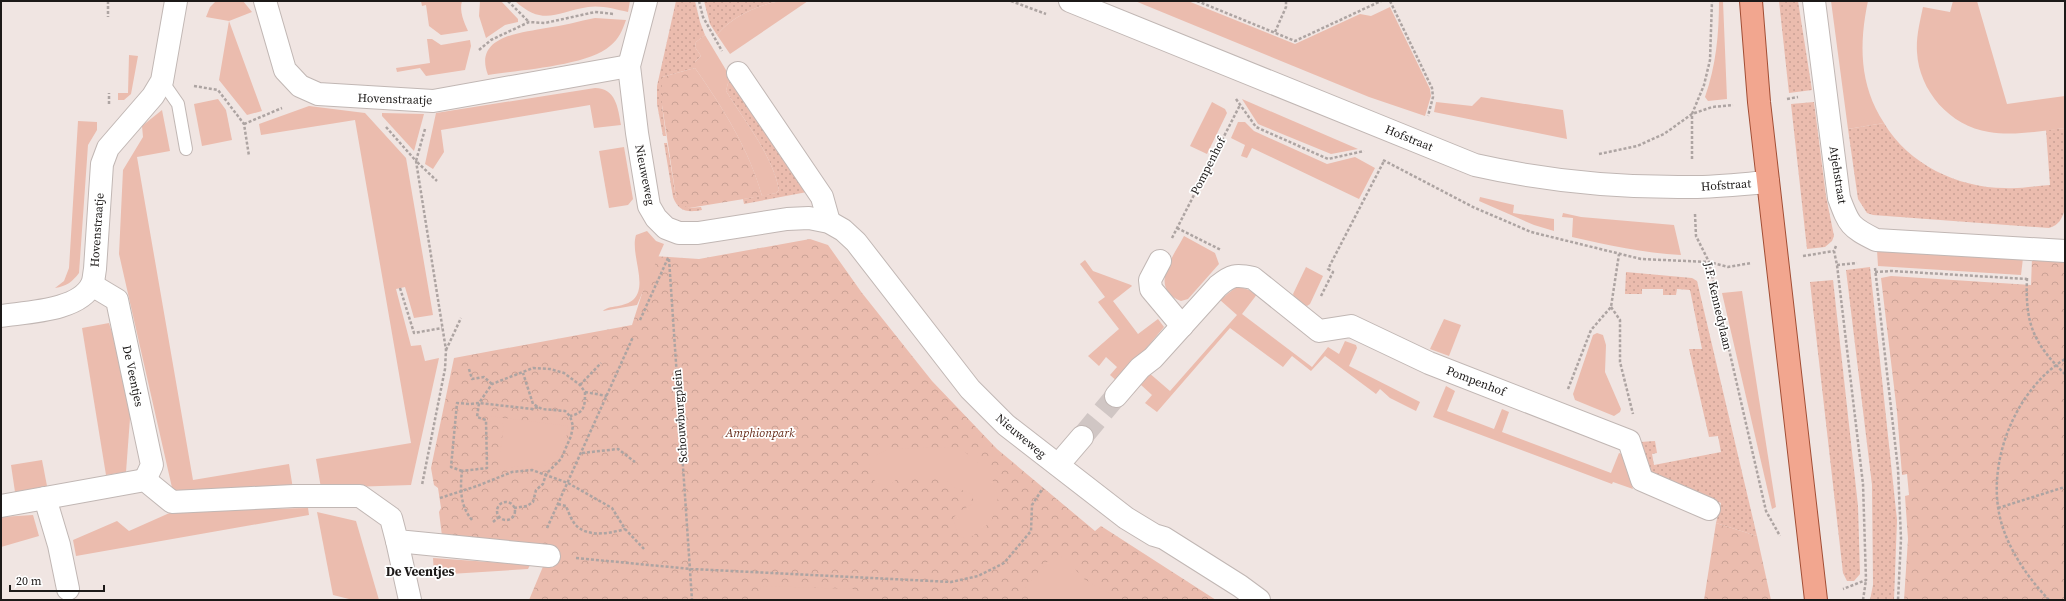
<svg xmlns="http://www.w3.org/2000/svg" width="2066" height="601" font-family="'Source Serif 4',serif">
<defs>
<pattern id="grass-dots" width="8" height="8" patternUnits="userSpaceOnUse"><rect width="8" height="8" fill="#ebbcae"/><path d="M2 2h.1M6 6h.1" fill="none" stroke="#c9a195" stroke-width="1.8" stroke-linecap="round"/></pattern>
<pattern id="forest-crowns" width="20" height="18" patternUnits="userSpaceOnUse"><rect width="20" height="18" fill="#ebbcae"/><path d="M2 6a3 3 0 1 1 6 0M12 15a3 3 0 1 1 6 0" fill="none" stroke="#c9a195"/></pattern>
</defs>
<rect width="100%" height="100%" fill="#f0e5e2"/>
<!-- grass -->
<g fill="url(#grass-dots)">
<polygon points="676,1 695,1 700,22 705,35 696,42 695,47 701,56 695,62 695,68 662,77 662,105 666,136 663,136 657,104 657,86"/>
<path d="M704,1H780C758,5 731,17 717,35L710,24Z"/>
<polygon points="1779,1 1798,1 1812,90 1789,93"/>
<path d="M732,80L807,192L744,204L743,199L776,193L779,190C773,156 744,120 726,91L728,83Z"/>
<polygon points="1814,102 1826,196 1834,236 1832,241 1825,247 1807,249 1791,104"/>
<path d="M1884,123C1908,164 1958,188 2005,188C2020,189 2035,186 2050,185L2046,130L2065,128V209C2062,219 2059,225 2049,228L1873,215L1867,213L1858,199L1848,129Z"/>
<path d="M664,143H667L676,197L689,208L701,207L702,210C687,213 678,211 673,197Z"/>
<polygon points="1870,267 1897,520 1894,600 1870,600 1873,585 1872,485 1846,270"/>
<polygon points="1626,272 1692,278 1697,281 1757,536 1716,523 1721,503 1653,476 1648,472 1640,442 1655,441 1657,453 1652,454 1654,465 1721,452 1718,436 1709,437 1689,349 1702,349 1690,290 1677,289 1676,295 1663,295 1663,289 1642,289 1642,294 1625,294"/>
<polygon points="1833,280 1858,506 1860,574 1854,581 1847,581 1843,573 1810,282"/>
</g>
<!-- forest -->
<g fill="url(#forest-crowns)">
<path d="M695,68C723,108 749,149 762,196L689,208L682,205L676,197L662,105V77Z"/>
<polygon points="810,239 828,245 862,293 932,381 997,449 1095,531 1101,526 1216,600 529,600 552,545 442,536 439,512 441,508 438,488 434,485 431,468 454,358 632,325 654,256 699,259"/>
<polygon points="2032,258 2065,261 2065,600 1904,600 1908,539 1905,496 1909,495 1907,474 1902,475 1897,412 1881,278 1891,276 2031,285"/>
<polygon points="1716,523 1757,536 1771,600 1704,600"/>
</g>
<!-- garden -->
<g fill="#ebbcae">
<polygon points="216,1 243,1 252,12 229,21 262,111 247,115 219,80 229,21 206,17 210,7"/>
<path d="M421,1H462C459,11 464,22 468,31L441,35L429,26L426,5L422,6Z"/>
<polygon points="480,1 501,1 518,19 518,22 505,25 486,38 479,16"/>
<path d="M515,1H630L628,12C615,9 601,5 588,7C556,12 544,27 515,1Z"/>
<path d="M780,1H808L730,54L717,35C731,17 758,5 780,1Z"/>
<polygon points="1135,1 1188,1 1295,44 1360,14 1371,16 1390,7 1430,89 1431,96 1425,116 1369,97"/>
<path d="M1719,1H1723L1727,99L1708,101L1705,97C1716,66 1719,34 1719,1Z"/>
<path d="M1831,1H1868C1859,43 1859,85 1884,123L1848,129Z"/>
<path d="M1953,1H1977L2007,104L2065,96V128C2041,131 2014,136 1989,132C1950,126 1919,91 1917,52C1916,37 1920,21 1923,7L1950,12Z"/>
<path d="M595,18L626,20C622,31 619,39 610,46C587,66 519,70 488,75C473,36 521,33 546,28C563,26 579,21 595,18Z"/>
<path d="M705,35L732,80L728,83L726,91C744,120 773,156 779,190L776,193L762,196C749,149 723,108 695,68V62L701,56L695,47L696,42Z"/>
<polygon points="427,39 432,39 441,45 470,40 471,46 465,70 426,76 420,68 397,72 396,68 430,63"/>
<polygon points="129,55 138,56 131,94 124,100 118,100 118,93 128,93"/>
<path d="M595,88C616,88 618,108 621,125L594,128L590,105L441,130L444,152L433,169L425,164L436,113Z"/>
<polygon points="1481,97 1563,110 1567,139 1434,112 1436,102 1472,106"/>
<polygon points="218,99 226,110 232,140 202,146 194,104"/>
<polygon points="1242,99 1358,149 1331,154 1258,124"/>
<polygon points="1212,102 1225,109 1227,113 1207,154 1190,146"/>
<polygon points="309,106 365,113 406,158 433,315 414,318 405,287 396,289 411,346 421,345 425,361 439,358 411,485 321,488 316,459 411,443 355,120 261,135 259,124"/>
<polygon points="162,110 170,151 137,157 193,480 289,464 293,489 173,492 119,254 123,170 143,137 142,126"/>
<polygon points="382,113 424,114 414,151 382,116"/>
<path d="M78,121L97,122V130L88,145L79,273C72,282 67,286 55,288L64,281L69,268Z"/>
<polygon points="1238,122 1245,122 1254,131 1327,164 1355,157 1375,168 1359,199 1252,148 1247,158 1241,156 1245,145 1231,138"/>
<polygon points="624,147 633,199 628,205 609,208 599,151"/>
<polygon points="1480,197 1514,205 1513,213 1554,219 1554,231 1534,225 1479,201"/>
<path d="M1563,213L1581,217L1674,225L1681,255C1643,253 1608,245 1572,237L1573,218L1562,217Z"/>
<path d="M647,231L656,241L664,244L637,305L603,311C608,305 625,308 634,299C648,284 630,254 636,235Z"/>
<path d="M1184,236L1215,253L1219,264L1188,299L1181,301C1148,288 1173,257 1184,236Z"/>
<polygon points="1877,250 2023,258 2021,275 1878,266"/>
<polygon points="1085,260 1093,271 1131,285 1132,286 1113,301 1138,334 1158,319 1164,327 1118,382 1110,375 1117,367 1106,357 1099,366 1088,356 1119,329 1098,302 1105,297 1080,264"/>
<polygon points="1306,267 1323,276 1310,304 1307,306 1296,301 1293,294"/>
<polygon points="1235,288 1243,288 1258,293 1242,314 1312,367 1328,347 1339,354 1345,341 1356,345 1357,348 1349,366 1420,402 1416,411 1390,398 1380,389 1376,394 1325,356 1311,371 1292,356 1283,367 1230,328 1157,412 1145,403 1152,395 1141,385 1134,393 1128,389 1148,372 1170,391 1237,315 1220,300"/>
<polygon points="1742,291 1776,507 1772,509 1722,293"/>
<polygon points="1444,319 1461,325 1449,356 1430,349"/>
<polygon points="109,323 127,381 131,405 126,472 106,475 82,328"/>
<polygon points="1597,333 1603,335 1606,345 1605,372 1621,409 1620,412 1614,416 1575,400 1573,394 1593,335"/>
<polygon points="1446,386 1455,391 1447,411 1494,429 1502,409 1509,412 1502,432 1611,473 1619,453 1622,454 1633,489 1613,482 1612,484 1433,417"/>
<path d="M488,416L568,426C567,443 559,463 541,467C532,469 522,466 513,467C507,467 504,470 498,469L504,424L488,421Z"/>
<polygon points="952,447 965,452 990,472 998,498 991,522 967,540 958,535 953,518 960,511 974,503 972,494 954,487 939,476 900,476 889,486 877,483 869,474 870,464 877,455 889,449"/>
<polygon points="42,460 47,486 15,492 11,465"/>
<polygon points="308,508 309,515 76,556 73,540 117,521 129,531 174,511"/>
<polygon points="317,512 356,521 379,600 353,600 333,595"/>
<polygon points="33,515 39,536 1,547 1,517"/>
<polygon points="1058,555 1070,562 1082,578 1112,595 1114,600 1032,600 1028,597 1025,588 1049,560"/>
<polygon points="433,558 530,565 528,569 434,575"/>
<polygon points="761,586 854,589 875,600 757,600"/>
</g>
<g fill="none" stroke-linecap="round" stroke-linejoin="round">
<!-- street-tunnel -->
<polyline stroke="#d0c6c4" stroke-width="22" stroke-dasharray="22 11" stroke-linecap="butt" points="1082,437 1116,396"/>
<!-- lane casing -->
<g stroke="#c1b7b4" stroke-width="14">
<polyline id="lane" points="162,81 178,104 186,149"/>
</g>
<!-- street casing -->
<g stroke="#c1b7b4" stroke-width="24">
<g id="street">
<polyline points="265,1 285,70 300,86 318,94 433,101 629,66"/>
<polyline points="646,1 629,66 637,133 649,206 656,218 666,228 679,233 698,233 787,219 809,218 829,222 843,230 856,242 970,389 1006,425 1126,518 1154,535 1164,538 1240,586 1259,600"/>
<path d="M1814,1L1839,198C1849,225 1850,227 1876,240L2065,251"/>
<polyline points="738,73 822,197 829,222"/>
<polyline points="1160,261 1150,280 1151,289 1182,326"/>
<polyline points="92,285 117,300 152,465 145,480"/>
<path d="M1,316C26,312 80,311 92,284C94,280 94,274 95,269L102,164L108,148L153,96L162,81L176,1"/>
<path d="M1116,396L1140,368L1153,358L1218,286C1231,275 1236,274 1253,278L1319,331L1351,326L1429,363L1629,441L1642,480L1709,509"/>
<polyline points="1058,465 1082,437"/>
<polyline points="45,498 59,545 68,589"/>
<polyline points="1,506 145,480 172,502 294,496 360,496 391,518 397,541 549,556"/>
<polyline points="397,541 410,600"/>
</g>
</g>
<!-- secondary casing -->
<g stroke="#c1b7b4" stroke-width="24">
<path id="secondary" d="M1070,1L1475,165C1546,181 1619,188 1692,187C1718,187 1743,184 1768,182"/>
</g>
<!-- primary casing -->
<g stroke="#a24e35" stroke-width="24">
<polyline id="primary" points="1751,1 1759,102 1816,600"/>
</g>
<!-- path -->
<g stroke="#ada4a2" stroke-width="2.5" stroke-dasharray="3 2" stroke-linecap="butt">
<polyline points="108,1 108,17"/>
<polyline points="508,1 529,22"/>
<polyline points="699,1 703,17 722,51"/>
<polyline points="1011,1 1046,14"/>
<polyline points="1197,1 1295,41 1381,1"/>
<polyline points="1390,1 1432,88 1433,97 1428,116"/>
<polyline points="1275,32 1286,7 1286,1"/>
<polyline points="479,50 491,40 529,22 545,23 595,12 614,14"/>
<polyline points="194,86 218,90 244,124 249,156"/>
<polyline points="1236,99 1256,127 1328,159 1364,151"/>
<polyline points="1787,99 1798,97"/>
<polyline points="109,104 109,93"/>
<polyline points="244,124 282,108"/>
<polyline points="386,127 416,161 446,350 445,369 422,485"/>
<polyline points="425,129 416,161 437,181"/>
<polyline points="1599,154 1637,146 1664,134 1692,114 1712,107 1733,105"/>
<polyline points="1692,159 1692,114 1704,85 1710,60 1712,1"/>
<polyline points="1383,160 1473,207 1531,232 1641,259 1709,262 1728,267 1751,263"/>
<polyline points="1695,214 1696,236 1709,262 1766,511 1780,536"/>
<polyline points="1177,228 1221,250"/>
<polyline points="1172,238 1240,105"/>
<polyline points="1836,246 1834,251 1837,265 1863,484 1866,580 1843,589"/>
<polyline points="1803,256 1834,251"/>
<polyline points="669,259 692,600"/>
<polyline points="1837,265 1857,263"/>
<polyline points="1875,268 1898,469 1901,539 1898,600"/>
<polyline points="1875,272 1892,271 2027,279"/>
<path d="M2027,278C2025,323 2033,343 2065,374"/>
<polyline points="400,288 414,333 442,328"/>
<polyline points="1321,296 1333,272 1328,269 1384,161"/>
<polyline points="1611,307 1620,320 1620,362 1633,414"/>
<polyline points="640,320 668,258"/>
<polyline points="446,350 461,318"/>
<polyline points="469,369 472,379 484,377 492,384"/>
<polyline points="580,385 601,363"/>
<polyline points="1568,389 1591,330 1611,307 1619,254"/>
<polyline points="585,392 607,396"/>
<polyline points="582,453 618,449 635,462"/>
<path d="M462,471L451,467L457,403L470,404L479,403L492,384L533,368L550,369L564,373L580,385L585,392C585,405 585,413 570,416"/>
<polyline points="440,498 477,486 512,472 532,470 568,483 612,508 625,529 644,549"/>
<circle cx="506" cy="511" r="9"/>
<path d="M558,504L566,506C569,513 572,523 579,528C592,537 611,533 625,529"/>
<polyline points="514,508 527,506 533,502 536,490 543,484 546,474 561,459 571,436 573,426 570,416 565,411 542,409 533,404 523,373"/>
<polyline points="1998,508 2065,487"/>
<path d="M472,520C460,506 460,488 462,471L487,468L486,420L477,417L479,403L533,409L538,407"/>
<polyline points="493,522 499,517"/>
<polyline points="547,528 633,337"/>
<polyline points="576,558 691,569 951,582 978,576 1004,563 1031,531 1032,505 1043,488"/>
<polyline points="1863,600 1866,580"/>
<path d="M2049,600C2030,580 2012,555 2003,528C1983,470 2013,391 2065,359"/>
</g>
<!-- lane -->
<use href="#lane" stroke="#fff" stroke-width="12"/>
<!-- street -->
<use href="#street" stroke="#fff" stroke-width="22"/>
<!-- secondary -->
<use href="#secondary" stroke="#fff" stroke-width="22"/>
<!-- primary -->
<use href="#primary" stroke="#f2a68f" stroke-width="22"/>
</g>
<g text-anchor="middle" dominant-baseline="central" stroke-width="3.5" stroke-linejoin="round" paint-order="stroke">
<!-- street labels -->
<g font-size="12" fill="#1c1918" stroke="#fff">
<text transform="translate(395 99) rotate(2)">Hovenstraatje</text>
<text transform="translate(1409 138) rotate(22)">Hofstraat</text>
<text transform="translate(1208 166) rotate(-63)">Pompenhof</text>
<text transform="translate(645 175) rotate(79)">Nieuweweg</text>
<text transform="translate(1838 175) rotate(81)">Atjehstraat</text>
<text transform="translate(1726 185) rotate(-4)">Hofstraat</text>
<text transform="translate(97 230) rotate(-86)">Hovenstraatje</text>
<text transform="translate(1718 306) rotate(77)">J.F. Kennedylaan</text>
<text transform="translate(133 376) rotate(78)">De Veentjes</text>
<text transform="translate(1476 381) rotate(21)">Pompenhof</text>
<text transform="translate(680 416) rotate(-94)">Schouwburgplein</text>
<text transform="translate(1021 436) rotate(40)">Nieuweweg</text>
</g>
<!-- park labels -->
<g font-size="12" font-style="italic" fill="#662a18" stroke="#fff">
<text x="760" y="433">Amphionpark</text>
</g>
<!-- neighbourhood labels -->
<g font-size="13" font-weight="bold" fill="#1c1918" stroke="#fff">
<text x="420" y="571">De Veentjes</text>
</g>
</g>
<!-- border -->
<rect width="2066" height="601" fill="none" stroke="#1c1918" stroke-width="4"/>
<!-- scale -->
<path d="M10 585v6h94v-6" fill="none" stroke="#1c1918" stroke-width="2"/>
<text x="16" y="585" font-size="12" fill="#1c1918" stroke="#ffffff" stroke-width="3" paint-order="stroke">20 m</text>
</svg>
